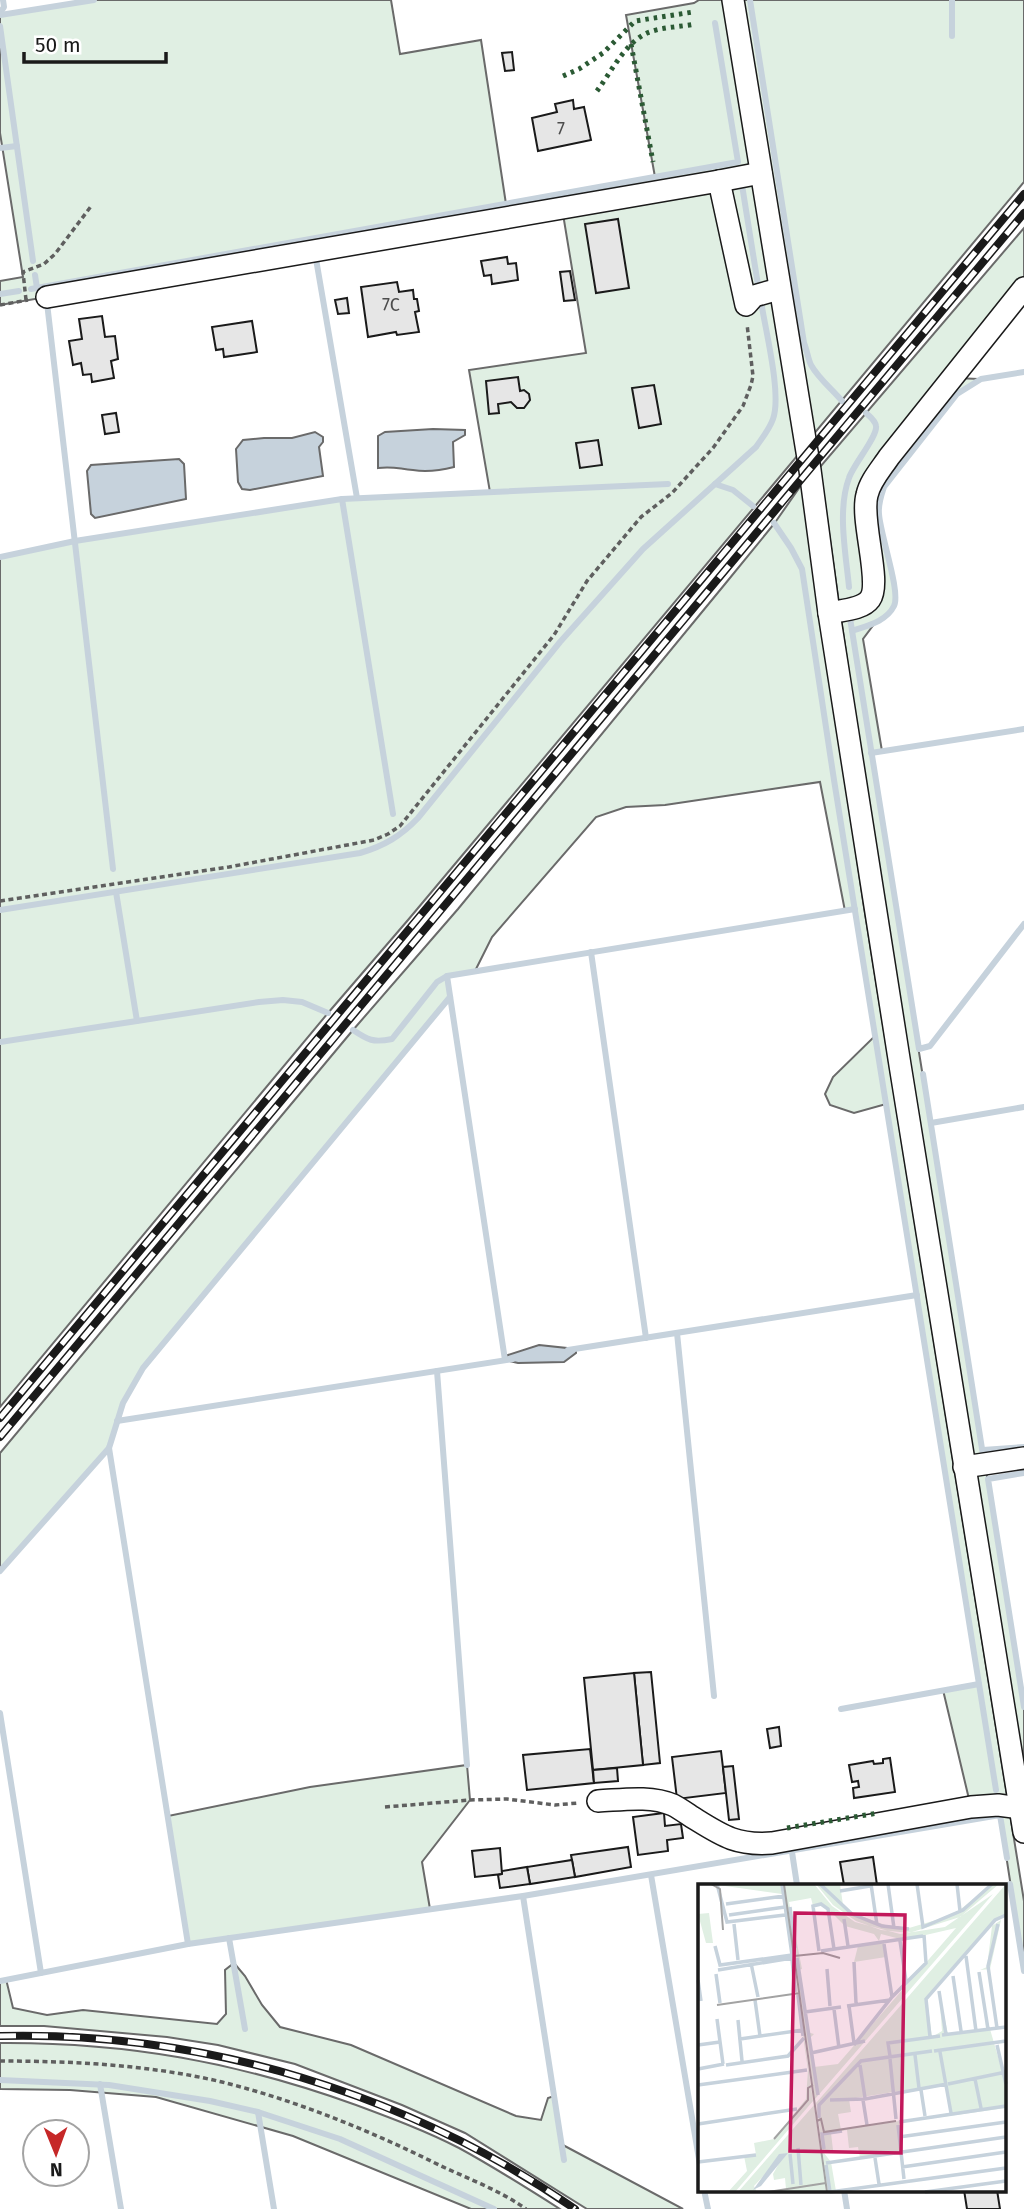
<svg xmlns="http://www.w3.org/2000/svg" width="1024" height="2209" font-family="'Fira Sans',sans-serif">
<rect width="100%" height="100%" fill="#fff"/>
<!-- green -->
<g fill="#e0efe3" stroke="#6a6a6a" stroke-width="2">
<polygon points="94,0 391,0 400,54 481,40 506,204 655,177 626,15 694,3 699,0 724,0 798,455 408,920 328,1013 0,1407 0,557 75,541 342,499 490,492 469,370 586,353 562,208 0,305 0,281 23,277 0,133 0,15"/>
<polygon points="742,0 1024,0 1024,182 813,435"/>
<path d="M1024,228V288L955,378L981,379L957,394L884,487L879,501V516L895,590L896,604L889,614L875,623L863,639L882,751L871,753L1024,1707V1772C953,1338 879,903 820,467Z"/>
<polygon points="802,484 864,907 1024,1901 1024,1971 1000,1816 974,1820 943,1690 979,1683 886,1104 854,1113 830,1105 825,1094 833,1077 875,1036 855,909 845,911 820,782 665,805 626,807 596,817 492,937 475,971 447,976 450,997 143,1368 123,1403 109,1448 0,1571 0,1453 353,1030 458,909 725,584 774,524"/>
<polygon points="467,1765 470,1800 422,1862 430,1909 188,1944 168,1816 310,1787"/>
<polygon points="234,1963 245,1976 262,2005 280,2027 351,2045 516,2116 541,2120 548,2098 554,2096 561,2144 683,2209 587,2209 465,2133 402,2105 295,2064 218,2045 167,2037 44,2026 0,2026 0,1981 6,1979 13,2008 47,2015 83,2010 217,2024 226,2014 225,1970"/>
<path d="M0,2043C126,2042 237,2062 356,2105C391,2118 426,2131 459,2148C494,2167 527,2188 560,2209H471L293,2136L156,2097L70,2090L0,2089Z"/>
</g>
<!-- water -->
<g fill="#c6d2dc" stroke="#6a6a6a" stroke-width="2">
<path d="M433,429L465,430V435L453,442L454,467C442,470 426,472 413,470C399,469 394,466 378,468V436L385,432Z"/>
<polygon points="315,432 323,437 323,442 319,447 323,476 250,490 242,489 238,482 236,449 243,440 264,438 292,438"/>
<polygon points="179,459 184,464 186,499 95,518 91,514 87,471 91,465"/>
<polygon points="539,1345 576,1349 576,1353 564,1362 518,1363 505,1360 505,1356"/>
</g>
<g fill="none" stroke-linecap="round" stroke-linejoin="round">
<!-- stream -->
<g stroke="#c6d2dc" stroke-width="6">
<path d="M750,0L804,343C807,350 808,359 811,365C819,379 832,389 842,401"/>
<polyline points="0,13 4,7 3,0"/>
<polyline points="0,15 94,0"/>
<polyline points="0,26 33,261"/>
<polyline points="952,36 952,0"/>
<polyline points="0,148 17,146"/>
<polyline points="742,185 758,285"/>
<polyline points="316,259 357,498"/>
<polyline points="35,275 37,288"/>
<polyline points="31,289 738,162 715,23"/>
<polyline points="0,294 19,291"/>
<polyline points="47,303 113,869"/>
<polyline points="715,484 733,490 753,506"/>
<polyline points="342,499 393,814"/>
<polyline points="774,523 791,548 802,569 834,780 996,1790"/>
<polyline points="0,557 75,541 342,499 668,484"/>
<path d="M849,587C846,555 837,510 849,478C853,465 878,436 876,426C875,420 870,417 866,413"/>
<polyline points="850,618 919,1049 930,1046 1024,924"/>
<path d="M852,631C866,626 886,622 894,606C901,592 880,534 879,514C878,504 881,496 884,487L957,394L981,379L1024,372"/>
<polyline points="871,753 1024,729"/>
<path d="M0,910L360,853C384,846 401,836 418,818L560,642L643,549L756,447C762,438 769,430 773,419C782,394 765,329 761,301"/>
<polyline points="591,952 646,1338"/>
<polyline points="447,976 505,1360"/>
<polyline points="137,1021 259,1002 283,1000 302,1002 328,1013"/>
<path d="M353,1030C368,1040 373,1043 392,1039L437,982L447,976L855,909"/>
<polyline points="0,1042 137,1021 116,892"/>
<polyline points="923,1074 983,1455"/>
<polyline points="931,1123 1024,1107"/>
<polyline points="677,1333 714,1696"/>
<polyline points="568,1350 917,1295"/>
<polyline points="437,1371 467,1765"/>
<polyline points="117,1421 513,1359"/>
<polyline points="109,1448 188,1944"/>
<polyline points="983,1450 1024,1447"/>
<polyline points="1024,1473 988,1479 1024,1707"/>
<polyline points="0,1571 109,1448 123,1403 143,1368 450,997"/>
<polyline points="841,1709 979,1684"/>
<polyline points="0,1713 41,1973"/>
<polyline points="792,1852 797,1885"/>
<polyline points="651,1875 700,2165"/>
<polyline points="1010,1884 1024,1971"/>
<polyline points="523,1896 564,2160"/>
<polyline points="229,1938 245,2029"/>
<polyline points="0,1981 188,1944 523,1896 1000,1815 1007,1858"/>
<polyline points="0,2080 109,2085 210,2101 258,2112 340,2139 494,2209"/>
<polyline points="100,2084 121,2209"/>
<polyline points="258,2112 274,2209"/>
<polyline points="704,2190 708,2209"/>
<polyline points="844,2190 847,2209"/>
</g>
</g>
<!-- building -->
<g fill="#e6e6e6" stroke="#1a1a1a" stroke-width="2">
<polygon points="512,52 514,70 505,71 502,53"/>
<polygon points="573,100 574,109 584,107 591,140 538,151 532,118 557,112 555,104"/>
<polygon points="618,219 629,288 596,293 585,224"/>
<polygon points="507,257 508,264 516,263 518,280 492,284 491,275 484,276 481,261"/>
<polygon points="570,271 575,300 564,301 560,272"/>
<polygon points="397,282 399,292 413,290 414,299 417,299 419,311 415,312 419,332 397,335 396,332 368,337 361,287"/>
<polygon points="347,298 349,313 338,314 335,300"/>
<polygon points="102,316 105,337 115,336 118,359 111,361 114,378 92,382 91,374 83,375 81,363 73,365 69,341 82,339 79,319"/>
<polygon points="252,321 257,352 224,357 223,349 216,350 212,327"/>
<polygon points="518,377 520,391 524,390 529,394 530,400 524,408 517,408 511,402 498,404 499,413 489,414 486,381"/>
<polygon points="654,385 661,424 639,428 632,388"/>
<polygon points="116,413 119,432 105,434 102,415"/>
<polygon points="598,440 602,465 580,468 576,443"/>
<polygon points="651,1672 660,1763 643,1765 634,1673"/>
<polygon points="634,1673 643,1765 593,1770 584,1678"/>
<polygon points="779,1727 781,1746 770,1748 767,1729"/>
<polygon points="590,1749 594,1783 527,1790 523,1755"/>
<polygon points="721,1751 726,1793 677,1799 672,1757"/>
<polygon points="890,1758 895,1792 854,1798 853,1788 859,1787 858,1781 852,1782 849,1765 873,1761 874,1764 883,1763 883,1759"/>
<polygon points="733,1766 739,1819 729,1820 723,1767"/>
<polygon points="617,1768 618,1781 594,1783 593,1770"/>
<polygon points="664,1813 665,1826 681,1824 683,1838 667,1840 668,1851 638,1855 633,1817"/>
<polygon points="628,1847 631,1867 575,1877 571,1855"/>
<polygon points="500,1848 502,1874 475,1877 472,1851"/>
<polygon points="873,1857 877,1885 844,1885 840,1862"/>
<polygon points="572,1860 575,1877 530,1884 527,1867"/>
<polygon points="527,1867 530,1884 500,1888 498,1875 502,1874 502,1871"/>
<polygon points="964,2190 997,2190 1000,2209 967,2209"/>
</g>
<g fill="none" stroke-linecap="round" stroke-linejoin="round">
<!-- minor casing -->
<g stroke="#1a1a1a" stroke-width="24">
<g id="minor">
<polyline points="733,0 810,470 829,613 900,1065 1024,1832"/>
<polyline points="719,181 761,173"/>
<polyline points="47,297 719,181 746,305 754,296 779,289"/>
<path d="M829,613C841,610 862,610 870,599C882,582 860,520 867,495C870,481 881,469 889,457L1024,288"/>
<polyline points="964,1467 1024,1458"/>
<path d="M598,1801C621,1800 650,1795 673,1805C679,1808 686,1813 692,1817C721,1835 736,1846 772,1843L971,1807L998,1805L1020,1808"/>
</g>
</g>
<!-- path -->
<g stroke="#5f5f5f" stroke-width="3.5" stroke-dasharray="5 3.5" stroke-linecap="butt">
<polyline points="26,300 23,272 44,264 55,254 92,205"/>
<polyline points="0,305 28,300"/>
<polyline points="0,901 229,867 374,840 388,834 400,826 554,635 587,581 641,517 672,493 713,448 743,406 751,385 753,376 747,324"/>
<polyline points="385,1807 470,1800 507,1799 555,1805 578,1803"/>
<path d="M0,2061C74,2061 150,2065 222,2082C298,2101 371,2131 441,2166C469,2179 501,2191 526,2209"/>
</g>
<!-- minor -->
<use href="#minor" stroke="#fff" stroke-width="21"/>
<!-- rail casing -->
<g stroke="#1a1a1a" stroke-width="8">
<g id="rail">
<polyline points="0,1418 1024,194"/>
<polyline points="0,1437 1024,213"/>
<path d="M0,2036C203,2031 409,2094 575,2209"/>
</g>
</g>
<!-- rail -->
<use href="#rail" stroke="#fff" stroke-width="5" stroke-dasharray="16" stroke-linecap="butt"/>
<!-- hedge -->
<g stroke="#2b5a34" stroke-width="5" stroke-dasharray="3.5 5" stroke-linecap="butt">
<polyline points="631,44 653,162"/>
<polyline points="563,76 579,69 603,53 635,21 693,12"/>
<path d="M597,91C611,72 625,43 647,33C661,27 680,27 695,24"/>
<polyline points="787,1828 878,1813"/>
</g>
</g>
<g text-anchor="middle" dominant-baseline="central" stroke-width="5" stroke-linejoin="round" paint-order="stroke">
<!-- number labels -->
<g font-size="18" fill="#4d4d4d">
<text x="561" y="129">7</text>
<text x="391" y="305">7C</text>
</g>
</g>
<!-- overview -->
<g transform="translate(698 1884)">
<rect width="308" height="308" fill="#fff"/>
<path d="M13,0L85,1L115,217L37,308H30L49,287L46,272L58,271L56,259L76,255L108,215L110,186L84,10ZM116,0L134,22L157,38L202,50L247,43L295,10L117,215L87,1ZM113,14L115,22L125,20L147,42L176,50L181,57L183,50L206,56L258,44L140,180L116,183L110,156L116,150L109,148L100,86L104,85L91,18ZM118,0H142L145,21L155,29L190,42L211,44L255,31L295,0H301L262,33L211,49L183,46L158,37L135,21ZM308,0V32L293,40L229,116L234,153L244,147L241,107L250,150L288,145L287,128L308,200V224L201,239L205,268L162,274L160,263L151,264L149,246L133,249L135,266L126,269L133,278L138,307L130,308L118,219ZM247,200L253,229L143,246L140,230L153,228L151,215ZM11,29L15,59H8L0,30ZM303,36L292,85L282,86L289,83L294,42ZM186,59L188,73L156,78L160,62ZM116,221L128,308H70L88,305L87,294L76,296L75,290L87,269L56,302L59,308H40Z" fill="#e0efe3" fill-rule="evenodd"/>
<path d="M90,269L63,302L55,306L81,270Z" fill="#c6d2dc"/>
<path fill="none" stroke="#c6d2dc" stroke-width="3.5" d="M19,0L29,38L87,31M122,0L154,30L184,42L211,45M173,0L179,41M190,0L196,44M219,0L225,43L265,26L294,0M259,0L262,27M142,7L172,2M28,20L86,12M92,23L97,64M31,31L87,23M146,35L150,62M36,40L40,76M202,57L208,97M186,60L194,113M17,62L22,81L94,71L84,0M121,67L115,22L123,20L130,25L136,65M123,67L225,52M268,72L278,147M99,74L120,211M156,78L158,119M53,79L60,113M129,85L132,122M20,86L94,74L97,108M281,88L290,145M18,90L22,119M255,92L263,147M0,96L3,117M241,107L248,151M100,111L105,152M57,116L62,152M149,122L192,116M151,122L156,159M136,125L141,164M107,128L143,123M19,135L25,180M40,136L44,177M299,144L290,82L300,40M244,151L308,143M232,153L228,115L297,36L308,31M42,155L105,146M0,161L22,158M156,161L194,113L228,79L226,51M299,161L308,200M236,167L308,157M242,168L253,229M113,169L167,157M217,171L221,204M192,172L190,159L242,152M192,175L198,235M28,181L90,172L106,154M162,181L167,214M0,185L26,180M277,195L283,224M250,200L308,188M0,201L109,186M223,206L227,232M132,216L167,215L249,200M165,216L169,241M121,234V221L163,177L234,167M201,238L308,222M0,240L99,225M200,241L206,295M201,253L308,238M100,264L103,301M126,265L124,250L144,247M92,270L95,300M177,274L181,300M0,278L58,271M128,279L308,253M128,281L132,308M204,283L308,268M132,308L308,284M227,308L308,297"/>
<path fill="none" stroke="#a3a3a3" stroke-width="2" d="M13,0L22,5L25,46M86,0L129,308M96,72L125,69L142,74M19,121L102,109M119,237L123,235L126,248L198,237M76,255L110,216V204L115,201M70,308L128,299"/>
<path fill="#c2185b" fill-opacity="0.15" stroke="#c2185b" stroke-width="3.5" d="M97,29L207,31L203,269L92,267Z"/>
<rect width="308" height="308" fill="none" stroke="#1a1a1a" stroke-width="3.5"/>
</g>
<!-- north arrow -->
<g transform="translate(56 2153) rotate(179)"><circle r="33" fill="#ffffff" stroke="#a3a3a3" stroke-width="2"/>
<path d="M0-5L12 26L0 18L-12 26Z" fill="#c62828"/>
<text y="-10" font-size="19" font-weight="bold" text-anchor="middle" fill="#1a1a1a">N</text>
</g>
<!-- scale -->
<path d="M24 52v10h142v-10" fill="none" stroke="#1a1a1a" stroke-width="3.5"/>
<text x="35" y="52" font-size="21" fill="#1a1a1a" stroke="#ffffff" stroke-width="5" paint-order="stroke">50 m</text>
</svg>
